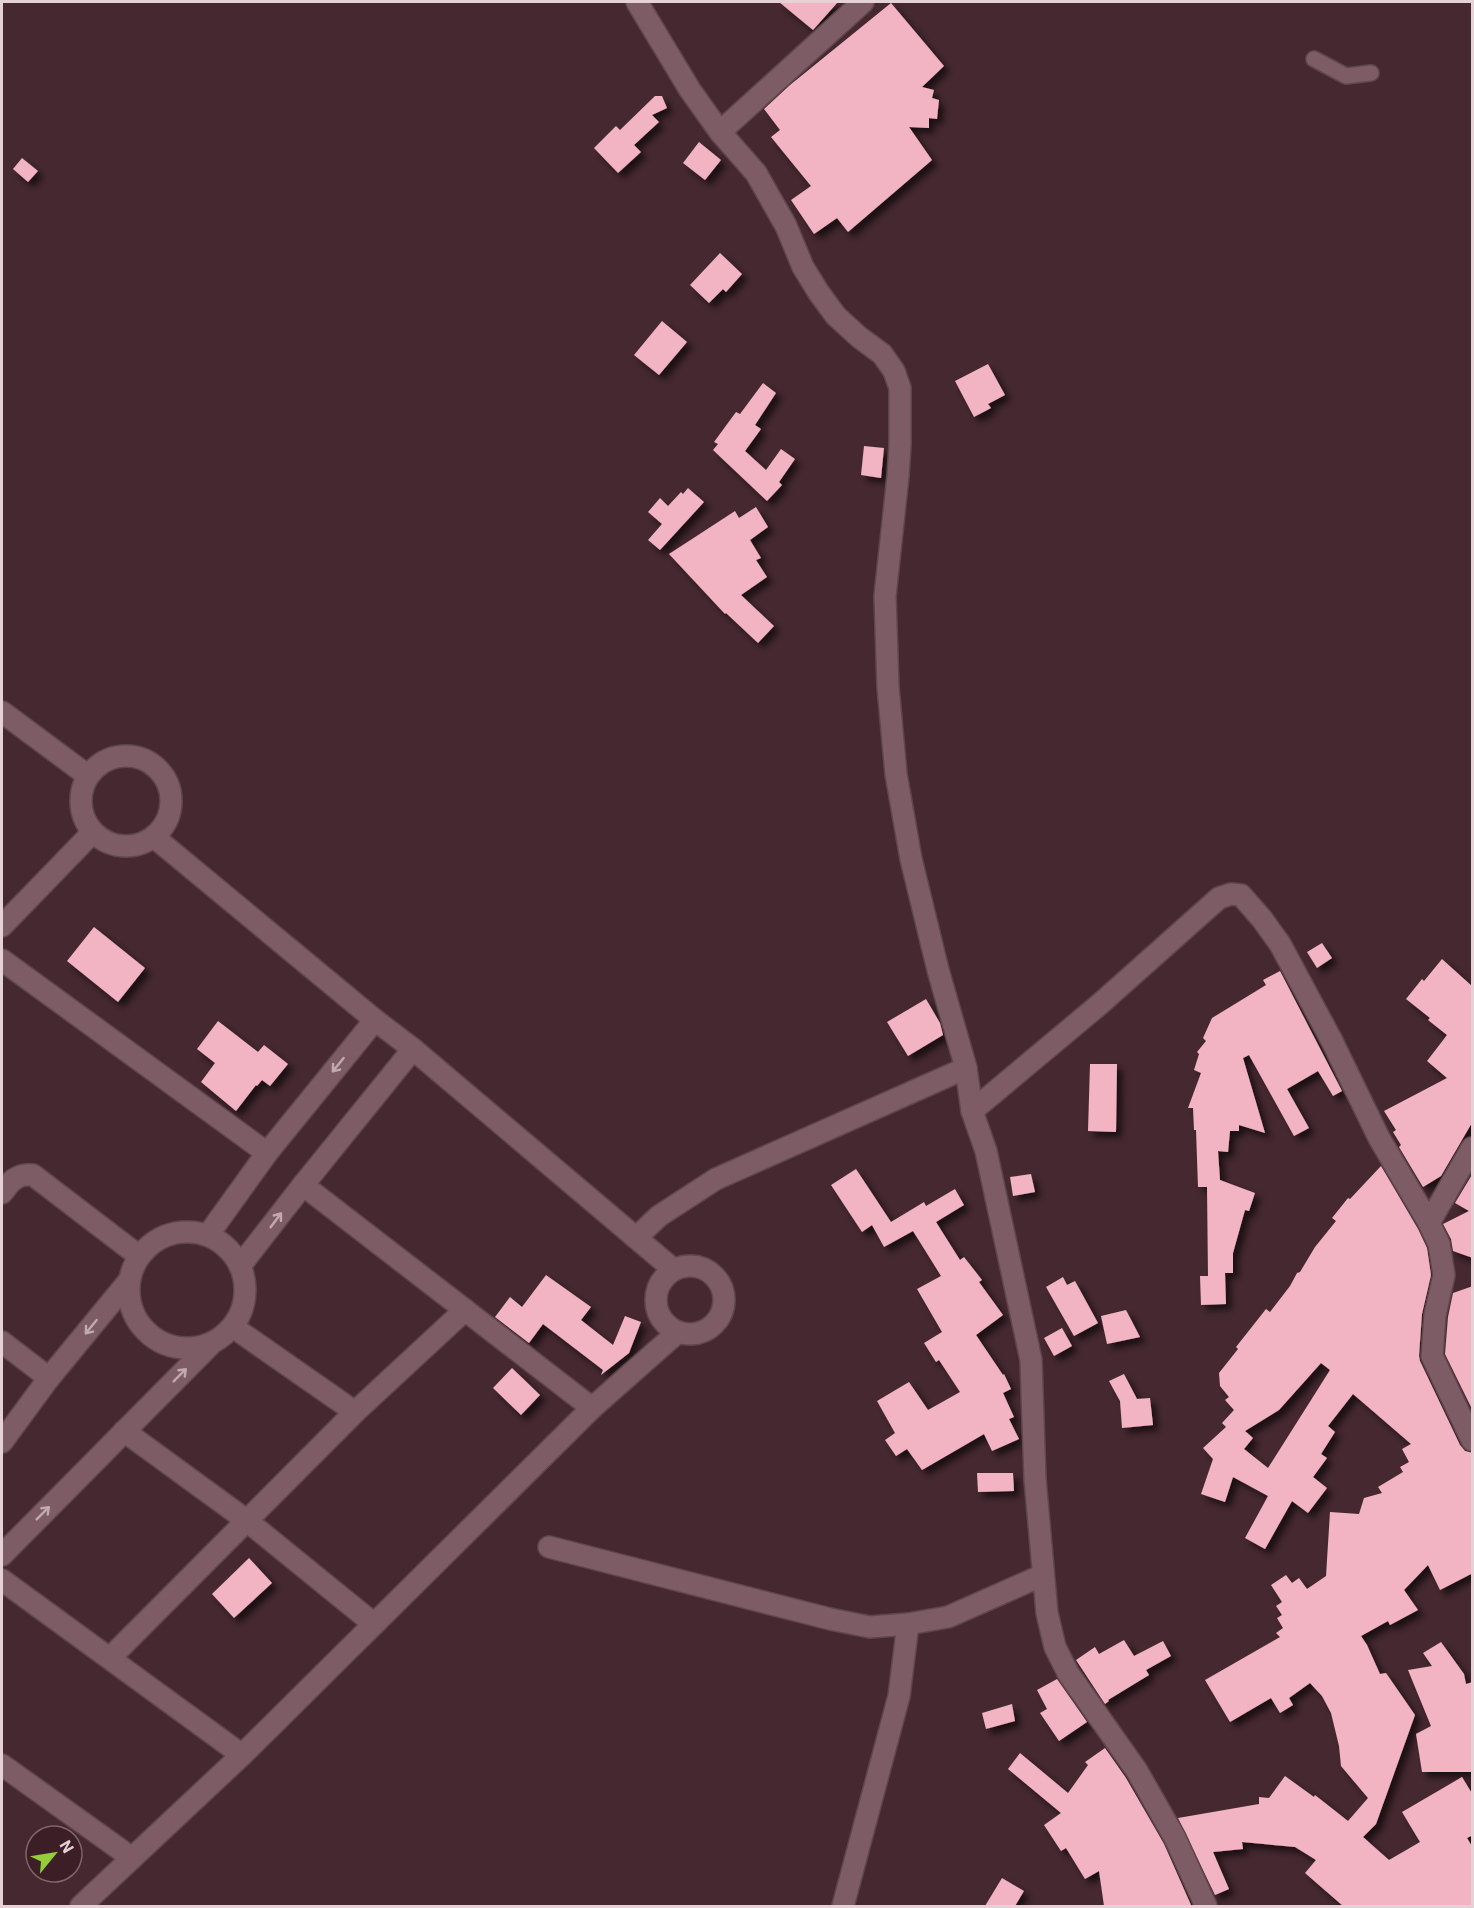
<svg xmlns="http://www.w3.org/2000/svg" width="1474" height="1908" font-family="Roboto,sans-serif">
<defs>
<filter id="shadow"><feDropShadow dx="5.5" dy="5.5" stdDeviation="3" flood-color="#0009"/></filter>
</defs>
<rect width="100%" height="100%" fill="#452830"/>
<!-- building -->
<g fill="#f2b3c3" fill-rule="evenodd" filter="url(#shadow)">
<polygon points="779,2 838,2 813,30"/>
<polygon points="891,3 944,66 922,87 934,90 932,98 939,100 937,119 929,118 929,128 909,127 932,160 848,232 837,218 814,234 791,200 811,186 771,137 780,130 764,109 790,85"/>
<polygon points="655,96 662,96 667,108 652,115 659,122 634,145 641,152 618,173 594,148 616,126 620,130"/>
<polygon points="699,142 721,160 705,180 683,163"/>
<polygon points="22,158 38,171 28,182 13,169"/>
<polygon points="720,253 742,274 726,292 723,289 709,303 690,285"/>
<polygon points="662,321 687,342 659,375 634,355"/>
<polygon points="988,364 1005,395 988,404 991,408 974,417 955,381"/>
<polygon points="763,383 776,393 755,425 761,429 745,451 766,470 781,449 795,459 779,482 782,485 767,501 713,450 718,444 714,442 736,412 740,414"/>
<polygon points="864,446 884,448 881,478 861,475"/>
<polygon points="688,488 704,502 660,550 648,540 662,524 648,512 660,498 668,506 681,492 683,494"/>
<polygon points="756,507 768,527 750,540 761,558 756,560 767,577 741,595 774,626 758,643 726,613 725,614 669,554 735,511 739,518"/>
<polygon points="94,927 145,968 118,1002 67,961"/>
<polygon points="1322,943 1332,958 1317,968 1307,952"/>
<polygon points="1442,959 1473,987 1473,1121 1441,1176 1423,1187 1399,1147 1401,1145 1393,1132 1396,1130 1384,1111 1447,1078 1427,1061 1447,1035 1428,1020 1430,1018 1406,999 1422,979 1424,981"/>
<polygon points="1280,971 1342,1091 1333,1096 1318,1071 1287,1089 1309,1128 1294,1136 1249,1055 1243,1058 1265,1133 1239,1125 1239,1131 1230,1131 1228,1152 1218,1151 1220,1180 1255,1193 1249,1211 1245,1210 1233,1253 1233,1273 1225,1273 1226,1304 1201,1305 1200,1276 1208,1276 1207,1187 1198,1187 1196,1130 1194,1130 1193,1108 1188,1108 1201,1073 1194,1070 1199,1054 1197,1052 1206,1041 1203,1038 1212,1018 1266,985 1263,980"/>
<polygon points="926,999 940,1023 943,1035 908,1056 887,1022"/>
<polygon points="218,1021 258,1052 264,1045 288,1064 270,1086 262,1080 257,1086 256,1085 236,1111 201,1082 215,1063 197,1049"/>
<polygon points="1090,1064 1117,1064 1116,1132 1088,1131"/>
<path d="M1381,1166L1418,1229L1427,1248L1431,1275L1422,1314L1419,1356L1420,1361L1460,1445L1465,1451L1473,1453V1573L1440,1590L1428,1565L1404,1590L1418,1610L1390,1625L1388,1621L1361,1636L1367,1645L1380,1674L1386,1673L1415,1715L1376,1824L1363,1837L1389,1860L1420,1842L1402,1812L1462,1777L1473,1795V1835L1467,1838L1473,1848V1906H1343L1305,1873L1316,1860L1295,1847L1242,1842L1243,1849L1213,1852L1229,1889L1215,1895L1178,1818L1259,1804V1797L1269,1798L1285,1776L1314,1797L1315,1795L1348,1821L1368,1798L1341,1766L1339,1746L1331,1713L1322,1696L1310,1683L1289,1698L1293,1705L1280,1713L1271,1698L1230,1722L1205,1680L1280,1637L1276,1633L1283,1628L1277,1618L1282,1615L1276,1606L1282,1602L1271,1585L1286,1575L1292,1583L1299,1578L1307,1589L1326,1576L1330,1512L1359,1514L1364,1498L1382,1493L1378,1487L1403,1472L1400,1467L1409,1462L1402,1449L1411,1444L1353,1394L1328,1426L1335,1432L1321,1454L1327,1458L1313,1477L1327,1488L1308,1513L1292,1501L1265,1549L1245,1538L1268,1496L1233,1477L1225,1502L1201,1494L1213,1459L1203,1448L1226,1427L1222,1423L1234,1410L1225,1400L1229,1397L1220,1386L1219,1373L1238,1349L1236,1347L1266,1309L1270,1312L1290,1286L1297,1273L1300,1272L1315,1247L1336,1221L1332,1218L1348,1198L1350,1199ZM1321,1363L1330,1370L1268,1468L1244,1449L1253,1438L1245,1431L1279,1410Z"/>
<polygon points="856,1169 891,1222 924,1202 926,1206 955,1189 964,1205 936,1222 960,1260 964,1257 982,1280 979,1282 1003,1315 976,1335 1003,1375 1004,1374 1011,1389 1003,1393 1014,1417 1009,1419 1019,1439 992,1451 984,1434 922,1470 907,1449 896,1456 885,1440 895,1433 877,1401 909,1382 928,1410 960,1392 939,1360 936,1362 924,1343 942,1332 917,1289 941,1276 913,1231 884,1247 872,1225 862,1232 831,1185"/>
<polygon points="1473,1173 1473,1258 1453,1251 1451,1239 1443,1224 1469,1211 1455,1203"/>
<polygon points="1031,1174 1035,1192 1013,1196 1010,1177"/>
<polygon points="546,1275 591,1307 581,1320 613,1345 625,1316 641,1322 629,1353 601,1375 603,1370 543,1324 529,1343 495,1317 510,1297 522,1307"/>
<polygon points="1063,1277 1067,1285 1075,1281 1098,1323 1074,1336 1046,1287"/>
<polygon points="1473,1286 1473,1411 1445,1354 1448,1317 1453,1293"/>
<polygon points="1126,1310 1140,1337 1107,1344 1101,1316"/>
<polygon points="1062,1328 1072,1346 1054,1356 1044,1338"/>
<polygon points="512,1368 540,1395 521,1415 493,1388"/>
<polygon points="1124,1374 1137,1399 1150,1398 1153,1425 1122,1428 1120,1401 1109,1381"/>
<polygon points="977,1473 1013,1473 1014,1491 978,1492"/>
<polygon points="249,1558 272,1583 234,1618 212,1594"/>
<polygon points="1124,1640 1134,1656 1163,1641 1171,1656 1146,1670 1149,1675 1108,1700 1109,1701 1105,1704 1076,1660 1095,1647 1099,1654"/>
<polygon points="1441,1642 1464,1674 1466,1684 1473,1682 1473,1772 1422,1772 1416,1734 1431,1726 1408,1670 1432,1666 1423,1653"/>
<polygon points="1057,1679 1087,1722 1059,1741 1040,1713 1047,1709 1037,1690"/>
<polygon points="1012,1704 1015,1721 986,1729 982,1713"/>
<polygon points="1105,1748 1126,1778 1164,1844 1191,1905 1187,1906 1104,1906 1099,1871 1085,1879 1066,1848 1061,1851 1044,1825 1061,1813 1008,1769 1020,1753 1068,1793 1088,1765 1085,1762"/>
<polygon points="1002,1878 1024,1891 1015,1906 985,1906"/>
</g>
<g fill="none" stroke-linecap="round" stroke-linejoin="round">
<!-- pedestrian casing -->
<g stroke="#5f464d" stroke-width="18">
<polyline id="pedestrian" points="1314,59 1346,76 1371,73"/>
</g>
<!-- minor casing -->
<g stroke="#5f464d" stroke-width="24">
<g id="minor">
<polyline points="637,2 690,90 720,132 756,173 786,226 803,267 819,293 836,316 859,337 882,354 894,371 900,388 900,445 898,476 885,596 888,687 896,774 911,859 938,970 966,1068 972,1111 986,1151 1031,1360 1035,1479 1047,1613 1055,1647 1068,1673 1137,1771 1175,1838 1206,1906"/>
<polyline points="720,132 863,2"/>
<polyline points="2,712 87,775"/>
<circle cx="126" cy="801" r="45"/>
<polyline points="154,837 375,1020 413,1049 674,1270"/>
<polyline points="2,926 93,832"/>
<polyline points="2,960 267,1153"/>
<polyline points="972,1111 1100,1004 1219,898 1231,894 1241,895 1262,919 1280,944 1332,1041 1379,1138 1429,1223 1439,1244 1444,1275 1435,1315 1432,1356 1472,1440"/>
<polyline points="303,1185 592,1408"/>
<path d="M2,1193C10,1182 17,1173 33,1175L139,1256"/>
<polyline points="1429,1223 1472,1148"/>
<circle cx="187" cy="1290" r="58"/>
<polyline points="208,1235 267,1153 375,1020"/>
<polyline points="636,1238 659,1216 716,1179 966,1068"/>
<polyline points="240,1266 303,1185 413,1049"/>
<circle cx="690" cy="1300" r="34"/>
<polyline points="233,1327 355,1412"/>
<polyline points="2,1342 49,1378"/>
<polyline points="124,1431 246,1520 374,1624"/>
<polyline points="2,1442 49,1378 128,1282"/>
<polyline points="549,1547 830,1619 870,1627 908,1624 948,1617 1043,1575"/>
<polyline points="2,1555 210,1345"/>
<polyline points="2,1580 242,1755"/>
<polyline points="110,1658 355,1412 465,1310"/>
<polyline points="2,1765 132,1858"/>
<polyline points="81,1906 242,1755 592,1408 678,1332"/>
<polyline points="843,1906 899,1696 908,1624"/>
</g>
</g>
<!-- pedestrian -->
<use href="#pedestrian" stroke="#7e5c65" stroke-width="15"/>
<!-- minor -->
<use href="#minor" stroke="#7e5c65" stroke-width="21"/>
</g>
<!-- one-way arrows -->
<defs><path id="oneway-shaft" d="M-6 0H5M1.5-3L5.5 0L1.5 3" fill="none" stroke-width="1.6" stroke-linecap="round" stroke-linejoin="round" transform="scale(1.5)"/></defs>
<g stroke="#c1a9ae">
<use href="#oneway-shaft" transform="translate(338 1065) rotate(129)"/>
<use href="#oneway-shaft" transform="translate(276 1220) rotate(-53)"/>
<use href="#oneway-shaft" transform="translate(91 1327) rotate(129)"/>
<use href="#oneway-shaft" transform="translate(180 1375) rotate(-45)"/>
<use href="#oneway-shaft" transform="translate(43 1513) rotate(-45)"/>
</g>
<!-- border -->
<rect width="1474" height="1908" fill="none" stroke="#e5d2d6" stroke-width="6"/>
<!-- north arrow -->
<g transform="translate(54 1854) rotate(60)"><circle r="28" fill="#3b1e26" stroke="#7f666c" stroke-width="1.5"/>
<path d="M0-4.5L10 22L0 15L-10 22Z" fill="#95cc3a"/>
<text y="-9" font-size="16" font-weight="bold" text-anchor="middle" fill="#e5d2d6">N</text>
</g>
</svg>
